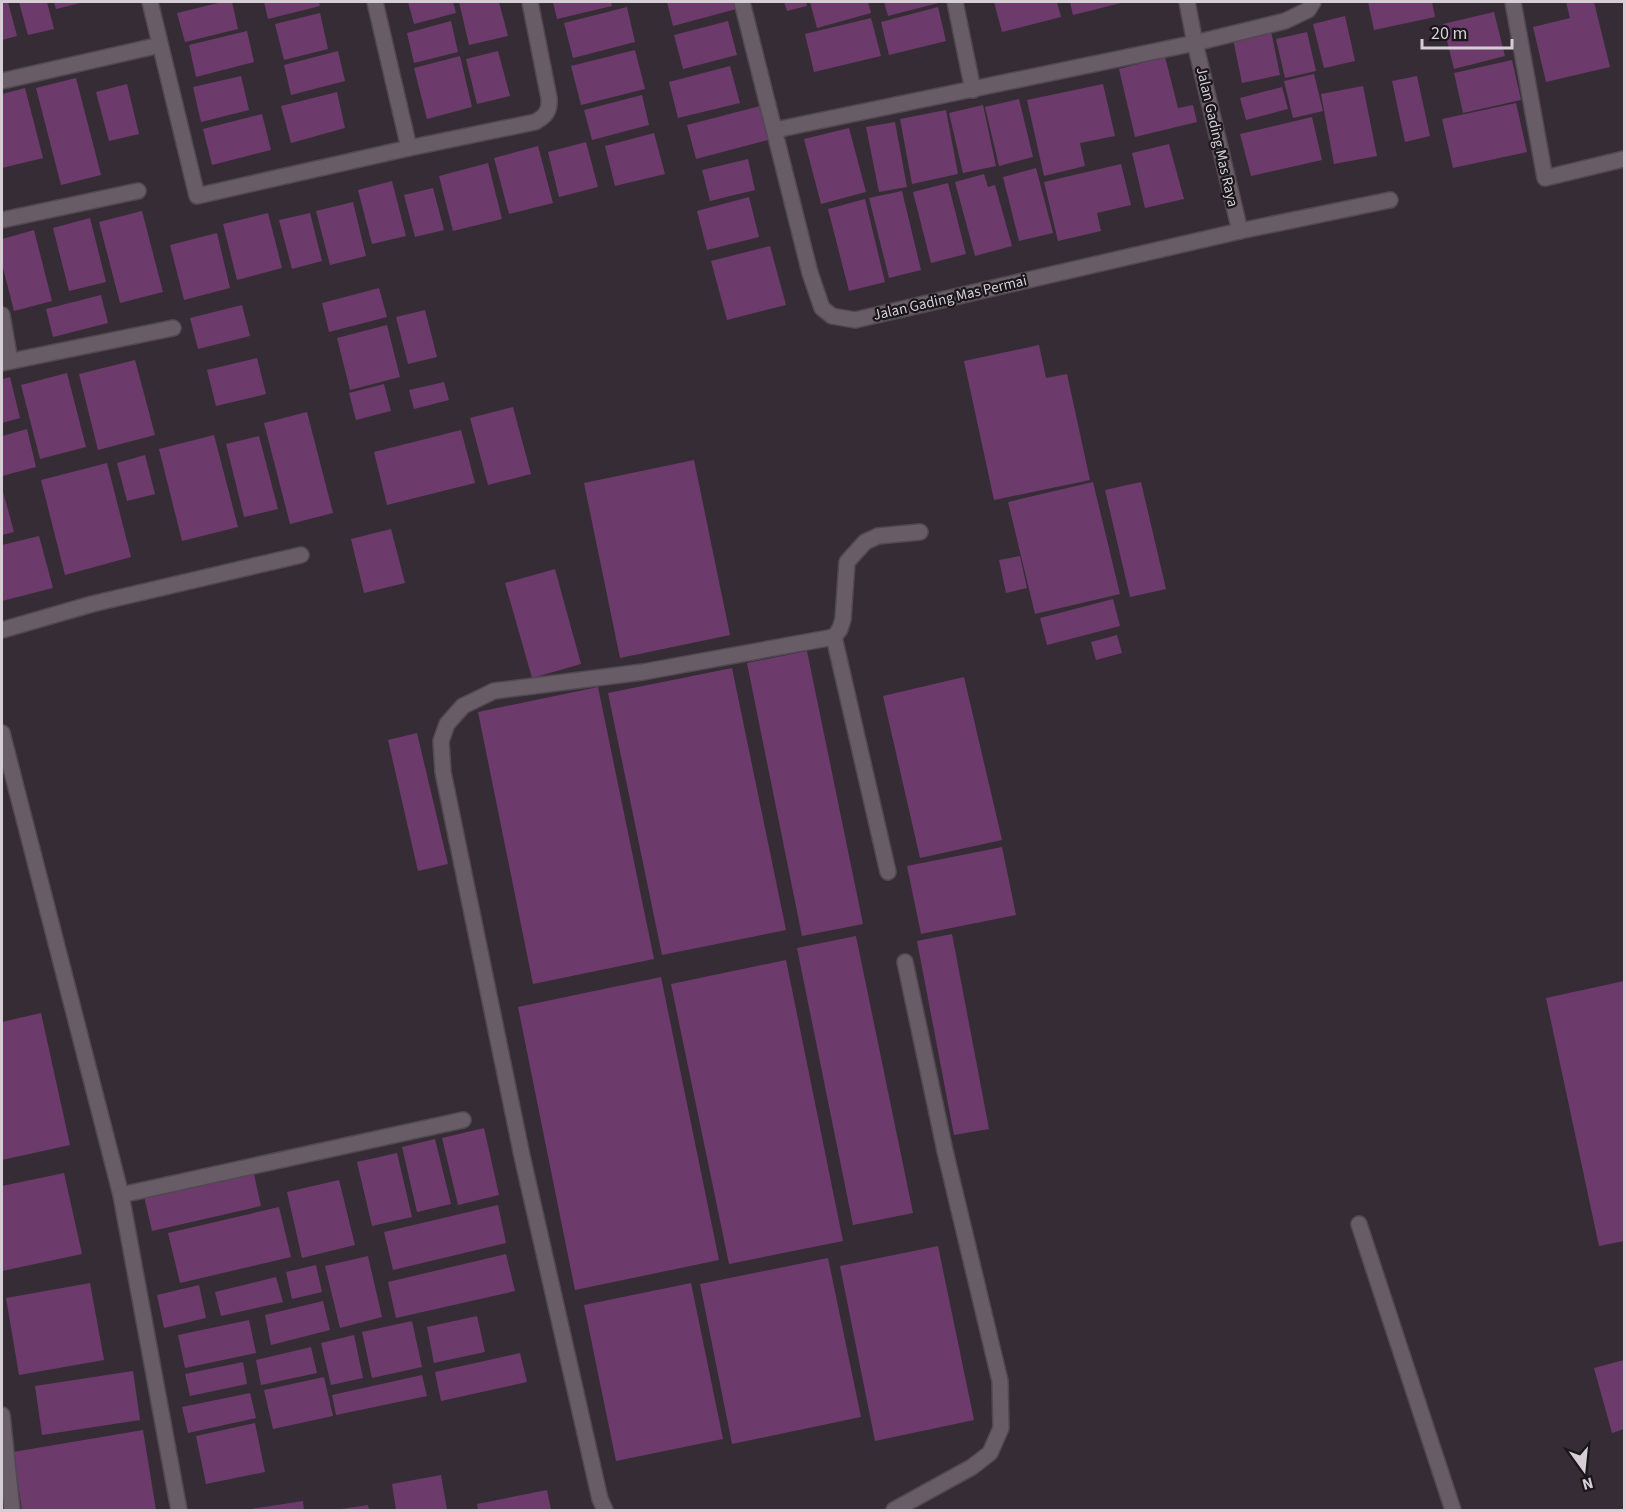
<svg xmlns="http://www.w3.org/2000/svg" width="1626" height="1512" font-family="'Source Sans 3',sans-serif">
<rect width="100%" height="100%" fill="#362c35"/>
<!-- building -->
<g fill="#6c3b6b">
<polygon points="2,2 8,2 17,36 2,40"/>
<polygon points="19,2 47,2 54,29 28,35"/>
<polygon points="54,2 84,2 56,9"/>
<polygon points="222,2 232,2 238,29 185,42 177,13"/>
<polygon points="264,2 319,2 320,6 268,19"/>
<polygon points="408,2 453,2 456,13 414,24"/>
<polygon points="459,2 499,2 508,36 469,45"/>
<polygon points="553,2 611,2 612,6 557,19"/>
<polygon points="667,2 738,2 740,8 673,26"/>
<polygon points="784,2 806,2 807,6 787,11"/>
<polygon points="810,2 868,2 871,13 817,28"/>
<polygon points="884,2 942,2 888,16"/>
<polygon points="994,2 1057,2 1061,17 1002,32"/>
<polygon points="1070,2 1125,2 1073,15"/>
<polygon points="1368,2 1432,2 1435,17 1374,30"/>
<polygon points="1566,2 1594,2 1610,67 1546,82 1533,27 1570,18"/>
<polygon points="627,7 635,42 573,58 564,23"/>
<polygon points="938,7 946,41 889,55 881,22"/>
<polygon points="1494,12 1505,56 1454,69 1443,24"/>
<polygon points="320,13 328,49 284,60 275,24"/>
<polygon points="1345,16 1355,61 1324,68 1313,24"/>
<polygon points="871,18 881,56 814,72 805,34"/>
<polygon points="451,21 458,52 414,63 407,33"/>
<polygon points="728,21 737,55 683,69 674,35"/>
<polygon points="247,31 254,62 196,77 189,45"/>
<polygon points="1271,31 1280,75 1242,83 1233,39"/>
<polygon points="1307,32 1316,71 1285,78 1276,39"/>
<polygon points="635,50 645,89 581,105 571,66"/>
<polygon points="338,51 345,81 291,95 284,65"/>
<polygon points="498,51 510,96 477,104 466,59"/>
<polygon points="460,56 472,107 427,119 414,68"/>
<polygon points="1165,57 1178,108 1193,105 1197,122 1135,137 1119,69"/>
<polygon points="1512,60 1521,100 1463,113 1454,73"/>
<polygon points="730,66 740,103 678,118 669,82"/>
<polygon points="1314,74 1323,111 1293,118 1284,81"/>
<polygon points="241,76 249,110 201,122 193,87"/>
<polygon points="1417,76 1430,136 1405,142 1392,81"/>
<polygon points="76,78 101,175 61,185 36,88"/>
<polygon points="127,84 139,134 109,141 96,92"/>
<polygon points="1103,84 1115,136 1080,143 1085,166 1044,176 1027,100"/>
<polygon points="1363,86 1377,156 1334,164 1321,94"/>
<polygon points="1282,87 1288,109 1246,120 1240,98"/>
<polygon points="25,88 43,158 2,168 2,94"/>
<polygon points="337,92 345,128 291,143 281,106"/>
<polygon points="642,95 649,125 592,140 584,110"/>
<polygon points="1019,99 1033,157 999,166 985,107"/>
<polygon points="1516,103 1527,152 1453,168 1442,119"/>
<polygon points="983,105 996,166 963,173 949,113"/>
<polygon points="760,106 768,140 696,159 687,125"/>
<polygon points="946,110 958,174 912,184 900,119"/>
<polygon points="262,114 271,150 212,165 203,129"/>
<polygon points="1312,117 1322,160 1251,176 1240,134"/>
<polygon points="895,122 907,187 879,192 866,127"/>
<polygon points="849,128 866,192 821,204 804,139"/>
<polygon points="654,133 665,174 615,186 605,146"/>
<polygon points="586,142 598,187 559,197 548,152"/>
<polygon points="1169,144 1184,199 1145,208 1132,153"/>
<polygon points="538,146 553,203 509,214 494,158"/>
<polygon points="748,159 755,190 710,201 702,170"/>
<polygon points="488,163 502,219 453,231 439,176"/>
<polygon points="1121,164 1131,205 1097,213 1101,231 1058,241 1044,182"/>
<polygon points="1036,168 1053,233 1019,241 1003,177"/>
<polygon points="984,174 988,187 995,185 1012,246 975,256 955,182"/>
<polygon points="392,181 406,236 372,244 358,190"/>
<polygon points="948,183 966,254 931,263 913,192"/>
<polygon points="433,188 444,230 415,237 404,195"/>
<polygon points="902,191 921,270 889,278 869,198"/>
<polygon points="749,197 759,237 707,250 697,211"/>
<polygon points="865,199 885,282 849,291 828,209"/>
<polygon points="353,202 366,256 330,265 316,211"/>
<polygon points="142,211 163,292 120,303 99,222"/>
<polygon points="268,213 282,268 237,280 223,224"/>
<polygon points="310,213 322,261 292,269 279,220"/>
<polygon points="90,218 106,282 69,291 53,228"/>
<polygon points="34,230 52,301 14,311 2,264 2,239"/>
<polygon points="217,233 230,288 184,300 170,245"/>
<polygon points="770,246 786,305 727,320 711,261"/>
<polygon points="379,288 387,317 329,332 322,303"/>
<polygon points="101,295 108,323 53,337 46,309"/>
<polygon points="242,305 250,336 198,349 190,318"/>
<polygon points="425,310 437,357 408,364 396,317"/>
<polygon points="387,325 400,377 350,390 337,338"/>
<polygon points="1039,345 1046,378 1067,374 1090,480 994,500 964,361"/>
<polygon points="257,358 266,394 216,406 207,370"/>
<polygon points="135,360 155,435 98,450 79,374"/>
<polygon points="67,373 86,447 40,459 21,385"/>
<polygon points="10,377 20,418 2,423 2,379"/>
<polygon points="444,382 449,400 414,409 409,390"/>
<polygon points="384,384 391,411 356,420 349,393"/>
<polygon points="513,407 531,474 488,485 470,418"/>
<polygon points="307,412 333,513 290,524 264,423"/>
<polygon points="27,429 36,467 2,476 2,436"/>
<polygon points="461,430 475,483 387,505 374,452"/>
<polygon points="214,435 238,527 182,541 159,449"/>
<polygon points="259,436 278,509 244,517 226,444"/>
<polygon points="145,455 155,494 127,501 117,463"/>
<polygon points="694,460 730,635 620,658 584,483"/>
<polygon points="107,463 131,557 65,575 41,480"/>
<polygon points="1093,482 1120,594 1035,614 1008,502"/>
<polygon points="1141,482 1166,589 1130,597 1105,490"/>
<polygon points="2,488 14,532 2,535"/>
<polygon points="391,529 405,583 364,593 351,539"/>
<polygon points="39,536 53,588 2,601 2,545"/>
<polygon points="1020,556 1027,588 1006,593 999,560"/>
<polygon points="555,569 581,664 532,678 505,583"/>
<polygon points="1113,599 1120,626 1047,645 1040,618"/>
<polygon points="1117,635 1122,653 1096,660 1091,642"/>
<polygon points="807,651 863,924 802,936 747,663"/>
<polygon points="732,668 786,930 662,955 608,693"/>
<polygon points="964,677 1002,840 920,858 883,696"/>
<polygon points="598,687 654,959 533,984 478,712"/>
<polygon points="417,733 448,864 418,871 388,740"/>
<polygon points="1002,847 1016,915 921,934 907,866"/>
<polygon points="952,934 989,1129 954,1135 917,941"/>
<polygon points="856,936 913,1213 853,1225 797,948"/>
<polygon points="786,960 843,1241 729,1264 671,984"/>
<polygon points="661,977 719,1260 575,1290 518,1007"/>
<polygon points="1624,981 1624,1241 1599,1246 1546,998"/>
<polygon points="41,1013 70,1145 2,1160 2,1022"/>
<polygon points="484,1128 499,1195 458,1205 442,1138"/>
<polygon points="435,1139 451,1204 417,1212 402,1147"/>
<polygon points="397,1153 412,1217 372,1226 357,1162"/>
<polygon points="253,1170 261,1206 152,1231 144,1196"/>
<polygon points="64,1173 82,1254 2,1271 2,1186"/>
<polygon points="339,1180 355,1245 302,1258 287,1192"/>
<polygon points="498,1205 506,1243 393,1270 384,1232"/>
<polygon points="279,1207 291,1257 180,1283 168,1233"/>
<polygon points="938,1246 974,1420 875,1441 840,1266"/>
<polygon points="506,1254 515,1291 396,1318 388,1282"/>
<polygon points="368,1256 382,1317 340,1328 325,1266"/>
<polygon points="828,1258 861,1417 732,1444 700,1284"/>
<polygon points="316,1265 322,1292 292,1299 286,1272"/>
<polygon points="276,1277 283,1302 221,1316 215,1292"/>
<polygon points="90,1283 104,1360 19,1375 6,1298"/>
<polygon points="691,1283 723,1439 616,1461 584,1305"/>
<polygon points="199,1285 206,1318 164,1328 157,1295"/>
<polygon points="323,1301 330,1330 271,1345 265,1315"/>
<polygon points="477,1316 485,1352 434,1363 427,1327"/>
<polygon points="249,1320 256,1353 185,1368 178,1335"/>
<polygon points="412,1321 422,1367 372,1378 362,1332"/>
<polygon points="354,1335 363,1378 331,1385 321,1343"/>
<polygon points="311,1347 317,1373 261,1385 256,1360"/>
<polygon points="520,1353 527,1382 441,1401 435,1372"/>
<polygon points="1624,1360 1624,1429 1612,1433 1594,1368"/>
<polygon points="243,1362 247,1384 190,1396 185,1374"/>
<polygon points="133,1371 140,1420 42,1435 35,1386"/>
<polygon points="422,1375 427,1396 336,1415 332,1395"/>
<polygon points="324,1377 333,1416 273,1429 264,1390"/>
<polygon points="250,1393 256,1418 188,1433 182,1407"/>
<polygon points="255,1423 265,1472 206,1484 196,1436"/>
<polygon points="143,1430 156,1510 22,1510 13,1452"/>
<polygon points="441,1475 447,1510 396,1510 392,1484"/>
<polygon points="547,1490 551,1510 478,1510 477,1504"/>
<polygon points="303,1501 304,1510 251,1510 251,1509"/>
<polygon points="368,1505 369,1510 341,1510 341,1509"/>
</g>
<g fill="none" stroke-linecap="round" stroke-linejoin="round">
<!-- lane casing -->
<g stroke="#514851" stroke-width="18">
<g id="lane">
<polyline points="834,637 888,872"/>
<polyline points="1359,1224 1453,1510"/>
<polyline points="2,1415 12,1510"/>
<polyline points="605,1510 600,1499 522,1156 443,772 441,741 447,724 463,706 494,691 643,672 834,637 840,629 843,619 847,562 865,542 878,536 920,532"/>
<polyline points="894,1510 972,1467 990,1453 1001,1428 1000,1381 945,1151 905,962"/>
</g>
</g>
<!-- street casing -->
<g stroke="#514851" stroke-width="18">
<g id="street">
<path d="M150,2L197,196L409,148L535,122C546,116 550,111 549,98L530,2"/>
<polyline points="375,2 409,148"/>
<polyline points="742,2 810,273 822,308 832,316 855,320 1240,231 1390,200"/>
<polyline points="955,2 973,90"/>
<polyline points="1187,2 1195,43 1240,231"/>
<polyline points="1513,2 1545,178 1624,159"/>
<polyline points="2,81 160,45"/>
<polyline points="775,130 1195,43 1285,21 1308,10 1313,2"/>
<polyline points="2,220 138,191"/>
<polyline points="2,315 10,361"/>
<polyline points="2,363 173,328"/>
<polyline points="2,630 92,604 301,555"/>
<polyline points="2,733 121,1195 179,1510"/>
<polyline points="121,1195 463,1120"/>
</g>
</g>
<!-- lane -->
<use href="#lane" stroke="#685c67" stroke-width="15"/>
<!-- street -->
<use href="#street" stroke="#685c67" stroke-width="15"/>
</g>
<g text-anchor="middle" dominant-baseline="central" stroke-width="4.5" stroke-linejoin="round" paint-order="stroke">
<!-- street labels -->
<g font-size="15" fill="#d5cfd5" stroke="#1b161a">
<text transform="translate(1217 137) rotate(77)">Jalan Gading Mas Raya</text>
<text transform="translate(950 298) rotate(-13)">Jalan Gading Mas Permai</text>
</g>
</g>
<!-- border -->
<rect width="1626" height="1512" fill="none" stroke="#d5cfd5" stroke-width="6"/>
<!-- north arrow -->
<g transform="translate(1584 1470) rotate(165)" stroke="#1b161a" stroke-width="4.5" paint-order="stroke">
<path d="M0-4.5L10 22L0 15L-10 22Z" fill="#d5cfd5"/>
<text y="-9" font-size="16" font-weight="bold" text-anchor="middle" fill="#d5cfd5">N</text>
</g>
<!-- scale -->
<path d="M1422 39v9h90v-9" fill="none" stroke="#d5cfd5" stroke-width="3"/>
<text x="1431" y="39" font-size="18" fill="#d5cfd5" stroke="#1b161a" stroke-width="4.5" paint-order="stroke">20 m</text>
</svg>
